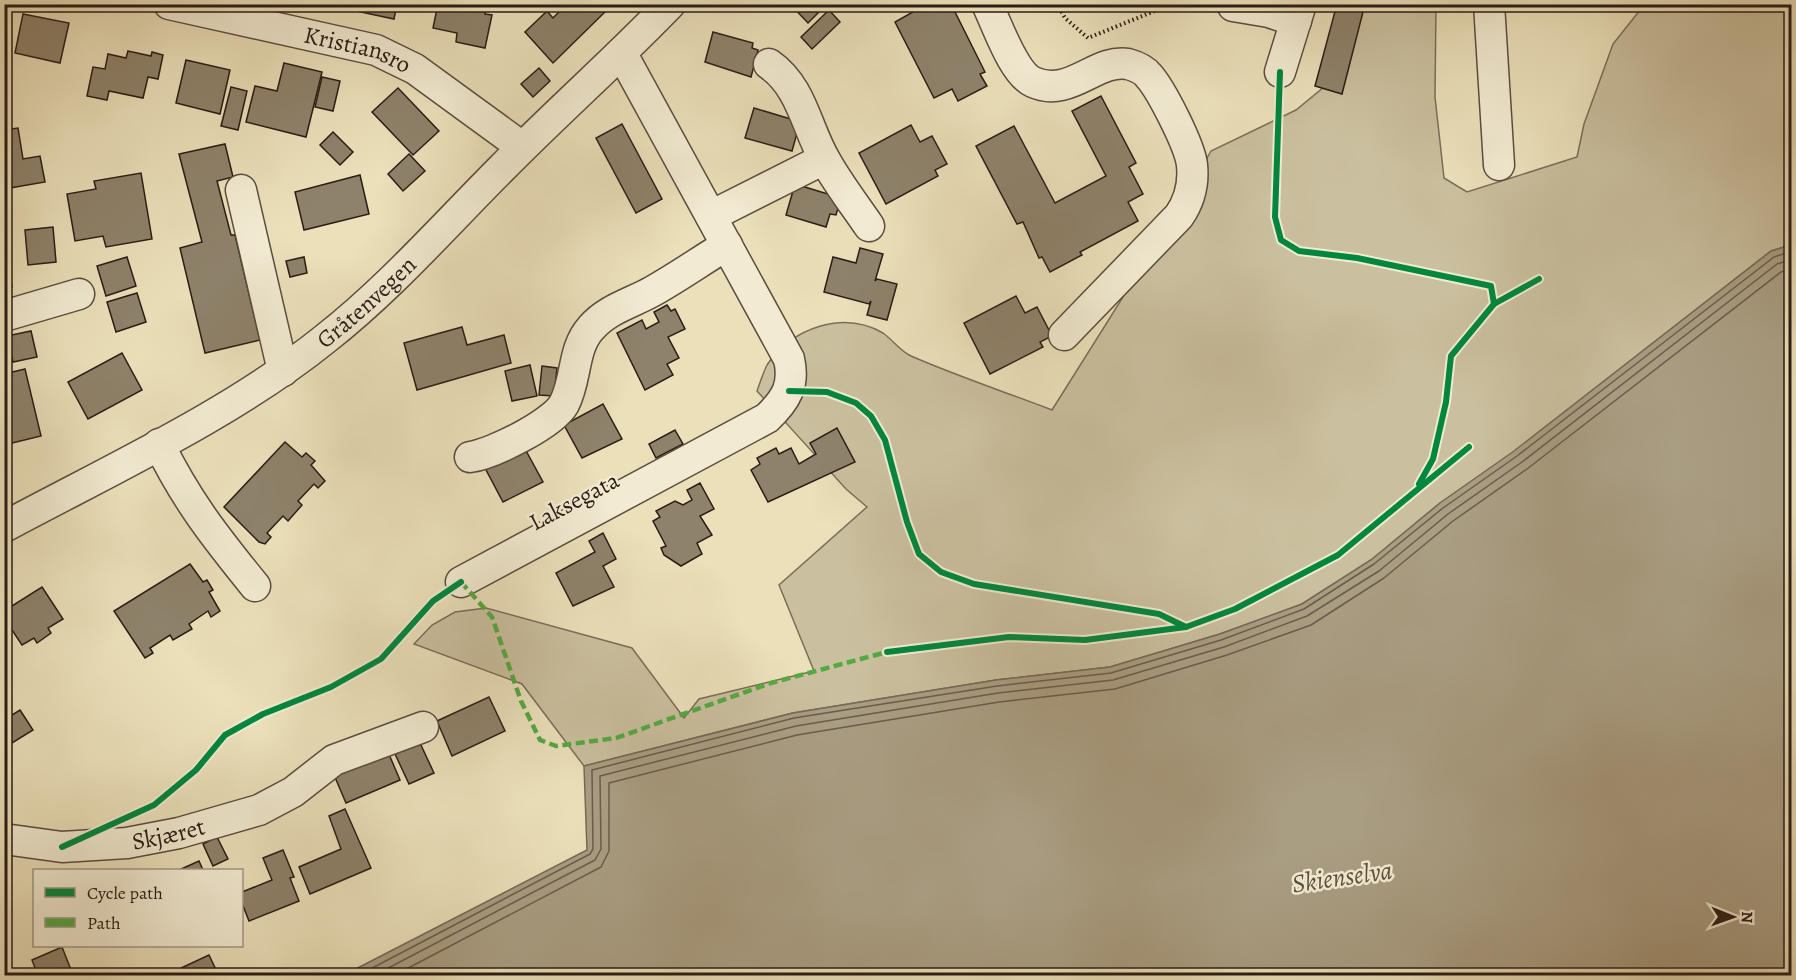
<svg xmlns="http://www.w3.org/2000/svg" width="1796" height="980" font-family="Alegreya,serif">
<rect width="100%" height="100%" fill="#ebe0ba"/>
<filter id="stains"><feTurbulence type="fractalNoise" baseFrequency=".00333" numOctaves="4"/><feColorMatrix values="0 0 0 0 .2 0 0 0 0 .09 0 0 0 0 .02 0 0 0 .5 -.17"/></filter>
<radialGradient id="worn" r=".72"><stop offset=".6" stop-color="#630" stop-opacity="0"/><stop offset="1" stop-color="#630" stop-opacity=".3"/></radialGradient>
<!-- green -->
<path fill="#cabf9e" stroke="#7a6e5a" stroke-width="1.5" d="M1358,5H1436L1435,97L1444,178L1467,192L1577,157L1584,124L1613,44L1644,5H1791V245L1771,251L1514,452L1440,503L1371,560L1302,604L1220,634L1110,667L996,680L793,713L584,766L522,684L414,644L432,625L455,612L486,608L632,648L684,718L699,699L814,671L779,585L867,507L846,489L757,391C760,383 763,373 767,365C791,328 843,310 883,333C893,340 900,351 911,356C957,376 1005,392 1052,410L1172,219L1211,151L1296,110L1336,77Z"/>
<!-- water -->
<polygon fill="#a99d82" stroke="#766957" stroke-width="1.5" points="1791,245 1791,975 344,975 587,850 584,766 793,713 996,680 1110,667 1220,634 1302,604 1371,560 1440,503 1514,451 1771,251"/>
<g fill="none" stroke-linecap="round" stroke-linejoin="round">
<!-- shore -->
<g stroke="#6a5c4c" stroke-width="1.5">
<polyline points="357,976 590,854 593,849 592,770 794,718 997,686 1111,673 1221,640 1304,609 1374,564 1443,508 1517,456 1774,257 1792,251"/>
<polyline points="373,976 595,860 601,849 600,776 796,726 998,693 1113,680 1224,647 1307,616 1379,571 1448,514 1522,462 1777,264 1792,259"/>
<polyline points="393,976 601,867 609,851 609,783 797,735 999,702 1115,689 1227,655 1311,625 1384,578 1453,521 1527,469 1781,272 1792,268"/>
</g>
</g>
<!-- building -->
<g fill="#8e826b" stroke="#2a1c16" stroke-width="1.5">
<polygon points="358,4 397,4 394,19 356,11"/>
<polygon points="438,4 487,4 485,14 492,15 485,48 456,42 457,33 433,28"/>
<polygon points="561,4 606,4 604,6 607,10 553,63 525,32 547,11 553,18 564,7"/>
<polygon points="790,4 827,4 808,23"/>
<polygon points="909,4 951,4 985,72 980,74 987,86 958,101 952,89 934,98 895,22 913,12"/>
<polygon points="1337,4 1365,4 1342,94 1315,86"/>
<polygon points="829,10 840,22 812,49 801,37"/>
<polygon points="23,14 69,23 60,63 15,53"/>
<polygon points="713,32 753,43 752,48 758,50 751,77 705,62"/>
<polygon points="128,51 151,56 152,52 163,55 158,79 148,77 143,98 109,91 107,100 87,96 93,67 105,69 108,54 126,58"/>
<polygon points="186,60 230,70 220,114 176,103"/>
<polygon points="284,63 322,72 306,137 246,122 255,86 277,91"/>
<polygon points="539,68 550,81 533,97 521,84"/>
<polygon points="322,77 340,81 333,111 315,107"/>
<polygon points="231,87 247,91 238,130 221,126"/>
<polygon points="398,88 439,131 413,155 372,112"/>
<polygon points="1101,96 1136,163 1129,167 1143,194 1128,202 1138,221 1080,252 1082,255 1050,272 1042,257 1039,258 1023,222 1017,224 976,146 1014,126 1055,203 1106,176 1072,111"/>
<polygon points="754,108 794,120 792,124 799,126 792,151 745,138"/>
<polygon points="622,124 662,199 636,213 596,138"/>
<polygon points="911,125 920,142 932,136 947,164 935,170 938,176 886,204 859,153"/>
<polygon points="18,128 23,159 40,156 45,182 4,189 4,130"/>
<polygon points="333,132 353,152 340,165 320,145"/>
<polygon points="225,144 233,177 217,181 231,235 235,235 260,340 205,353 180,248 202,242 179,154"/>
<polygon points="409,154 425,171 403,191 388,174"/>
<polygon points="141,173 152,239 106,247 103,236 75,241 67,194 96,189 94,181"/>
<polygon points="360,175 369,214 304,230 295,192"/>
<polygon points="795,184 841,198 836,215 830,214 826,227 786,215"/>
<polygon points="53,227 56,262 28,265 25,230"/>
<polygon points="7,248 12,287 4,289 4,249"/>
<polygon points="860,248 883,254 875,281 877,279 897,284 887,320 867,315 871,301 869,304 824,292 833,257 856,263"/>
<polygon points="127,257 136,286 106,296 97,266"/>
<polygon points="304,257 307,273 290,277 286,261"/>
<polygon points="137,293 146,322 116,332 107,302"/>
<polygon points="1016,296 1025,313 1037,307 1052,336 1040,342 1043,347 990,374 964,323"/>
<polygon points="667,305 671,311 675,309 685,329 668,337 679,358 667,364 673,375 645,390 617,333 642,320 646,329 659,322 654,312"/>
<polygon points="462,327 467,345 504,335 511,363 417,390 404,343"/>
<polygon points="31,331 37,357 13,362 7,336"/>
<polygon points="122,353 142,390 88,419 68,382"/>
<polygon points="530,365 537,396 512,401 505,371"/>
<polygon points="542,366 557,368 554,396 539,395"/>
<polygon points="25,369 41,436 4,445 4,374"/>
<polygon points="603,404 622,439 582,458 564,425"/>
<polygon points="837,428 855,462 768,502 751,470 760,464 757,458 776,448 779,454 791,448 799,464 816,454 810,443"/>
<polygon points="675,430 683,444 656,458 649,444"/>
<polygon points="285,442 302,457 306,453 315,461 311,465 325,481 318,488 314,484 298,501 302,505 288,521 283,516 267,533 271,537 265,544 259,542 224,507"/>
<polygon points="524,447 543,482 503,502 485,468"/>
<polygon points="700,483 714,509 700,516 712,535 697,543 702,554 681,566 664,555 661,548 666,546 653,521 660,517 656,511 675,501 683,505 692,500 687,490"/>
<polygon points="603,533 616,559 603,566 614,587 573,606 556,573 595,552 589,541"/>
<polygon points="190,564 203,582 207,580 213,590 209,592 220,611 211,617 208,611 189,624 192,629 173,640 170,635 150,648 153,653 145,658 114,611"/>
<polygon points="42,587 63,619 48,628 51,633 37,643 34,638 22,645 4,618 4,611"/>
<polygon points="489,697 505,731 452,756 437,721"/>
<polygon points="20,710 33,730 4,748 4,720"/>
<polygon points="420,743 434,773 409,784 395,754"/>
<polygon points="385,745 400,780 346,803 331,768"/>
<polygon points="345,809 371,868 310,894 299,867 341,849 329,816"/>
<polygon points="217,837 228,859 213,866 203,844"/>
<polygon points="283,850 294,877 290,878 299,901 249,921 242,903 242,892 272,880 263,858"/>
<polygon points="199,861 203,870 179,870"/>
<polygon points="62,947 73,975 38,976 32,960"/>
<polygon points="209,955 219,976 164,976"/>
</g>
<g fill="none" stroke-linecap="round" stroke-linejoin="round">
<!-- minor casing -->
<g stroke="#5a4d3f" stroke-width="33">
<g id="minor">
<path id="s1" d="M169,4L376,50L415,69L522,147"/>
<path d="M987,4C997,24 1013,73 1033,82C1070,99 1096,58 1128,64C1135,66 1144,70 1148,75C1161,89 1190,146 1192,165C1194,184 1190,200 1179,216L1064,335"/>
<polyline points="1489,4 1499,165"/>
<polyline points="1233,6 1269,12 1296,21"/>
<path d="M769,64C802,87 806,127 825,160C837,182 854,204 869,226"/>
<polyline points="1280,72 1301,4"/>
<polyline points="241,190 283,371"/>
<polyline points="711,216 824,159"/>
<polyline points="4,316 79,294"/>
<path d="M159,444C186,500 216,538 255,586"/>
<path d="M470,457C492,454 553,424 564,404C577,380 572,349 591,328C607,309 632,303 653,291C678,277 702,260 727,245"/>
<path id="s2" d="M4,527C110,470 232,414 325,339C389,289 444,226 501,169C556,113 615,61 670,4"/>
<path d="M461,582L767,418C786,400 795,385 789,359L622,54"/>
<path id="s3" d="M4,839L62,847L127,843L179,833L259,810L293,792L334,760L423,727"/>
</g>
</g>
<!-- path -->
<g stroke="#2a1c16" stroke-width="4" stroke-dasharray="1.5 3" stroke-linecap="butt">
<polyline points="1057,4 1065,18 1088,38 1172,4"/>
<polyline points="1196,4 1205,5"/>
</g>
<!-- minor -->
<use href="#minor" stroke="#f2ebd2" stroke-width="30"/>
<!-- quiet -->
<polyline stroke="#53a942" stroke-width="4.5" stroke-dasharray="9 4.5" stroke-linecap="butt" points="461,582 492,617 521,701 540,740 556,746 616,738 771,683 887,652"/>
<!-- cycleway casing -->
<g stroke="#f2ebd2" stroke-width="10">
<g id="cycleway">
<polyline points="1280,72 1275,217 1281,240 1299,251 1357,258 1491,286 1494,304"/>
<polyline points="789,391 827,392 856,403 871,416 885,440 907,522 919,554 941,572 974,584 1159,614 1186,627"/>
<polyline points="1419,484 1433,459 1446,402 1451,356 1494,304 1539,279"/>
<polyline points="887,652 1009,637 1085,640 1186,627 1235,609 1338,555 1469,447"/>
<polyline points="62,847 154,805 196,770 225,735 263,714 331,687 381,659 433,601 461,582"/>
</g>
</g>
<!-- cycleway -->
<use href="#cycleway" stroke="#00873e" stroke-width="6"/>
</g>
<g text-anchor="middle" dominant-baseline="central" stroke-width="5" stroke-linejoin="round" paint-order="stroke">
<!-- street labels -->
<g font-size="24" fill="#2a1c16" stroke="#f2ebd2">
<text stroke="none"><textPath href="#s1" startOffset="194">Kristiansro</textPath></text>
<text stroke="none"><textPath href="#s2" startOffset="428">Gråtenvegen</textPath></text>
<text transform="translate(574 501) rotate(-28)">Laksegata</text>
<text stroke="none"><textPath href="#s3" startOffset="166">Skjæret</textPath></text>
</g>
<!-- water labels -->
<g font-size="26" font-style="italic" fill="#5d5041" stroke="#f2ebd2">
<text transform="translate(1342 877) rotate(-8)">Skienselva</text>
</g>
</g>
<!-- margin -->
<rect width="1796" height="980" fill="none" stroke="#ebe0ba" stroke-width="24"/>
<rect x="6" y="6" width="1784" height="968" fill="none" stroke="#2a1c16" stroke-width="3"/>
<rect x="12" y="12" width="1772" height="956" fill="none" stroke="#2a1c16" stroke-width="1.5"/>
<!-- legend -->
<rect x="33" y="869" width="210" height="78" fill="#f2ebd2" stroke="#a29887" stroke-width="1.5"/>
<rect x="45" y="888" width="30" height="9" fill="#00873e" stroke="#a29887" stroke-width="1.5"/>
<text x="87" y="899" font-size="18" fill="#2a1c16">Cycle path</text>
<rect x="45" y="918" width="30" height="9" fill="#53a942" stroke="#a29887" stroke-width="1.5"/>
<text x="87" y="929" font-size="18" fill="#2a1c16">Path</text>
<!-- north arrow -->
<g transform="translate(1733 917) rotate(91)" stroke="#f2ebd2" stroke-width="4.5" paint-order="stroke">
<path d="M0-4.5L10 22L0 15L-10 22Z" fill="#2a1c16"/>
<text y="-9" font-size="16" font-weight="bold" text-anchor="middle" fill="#2a1c16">N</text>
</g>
<rect width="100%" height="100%" filter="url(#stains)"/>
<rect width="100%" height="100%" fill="url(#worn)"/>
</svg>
